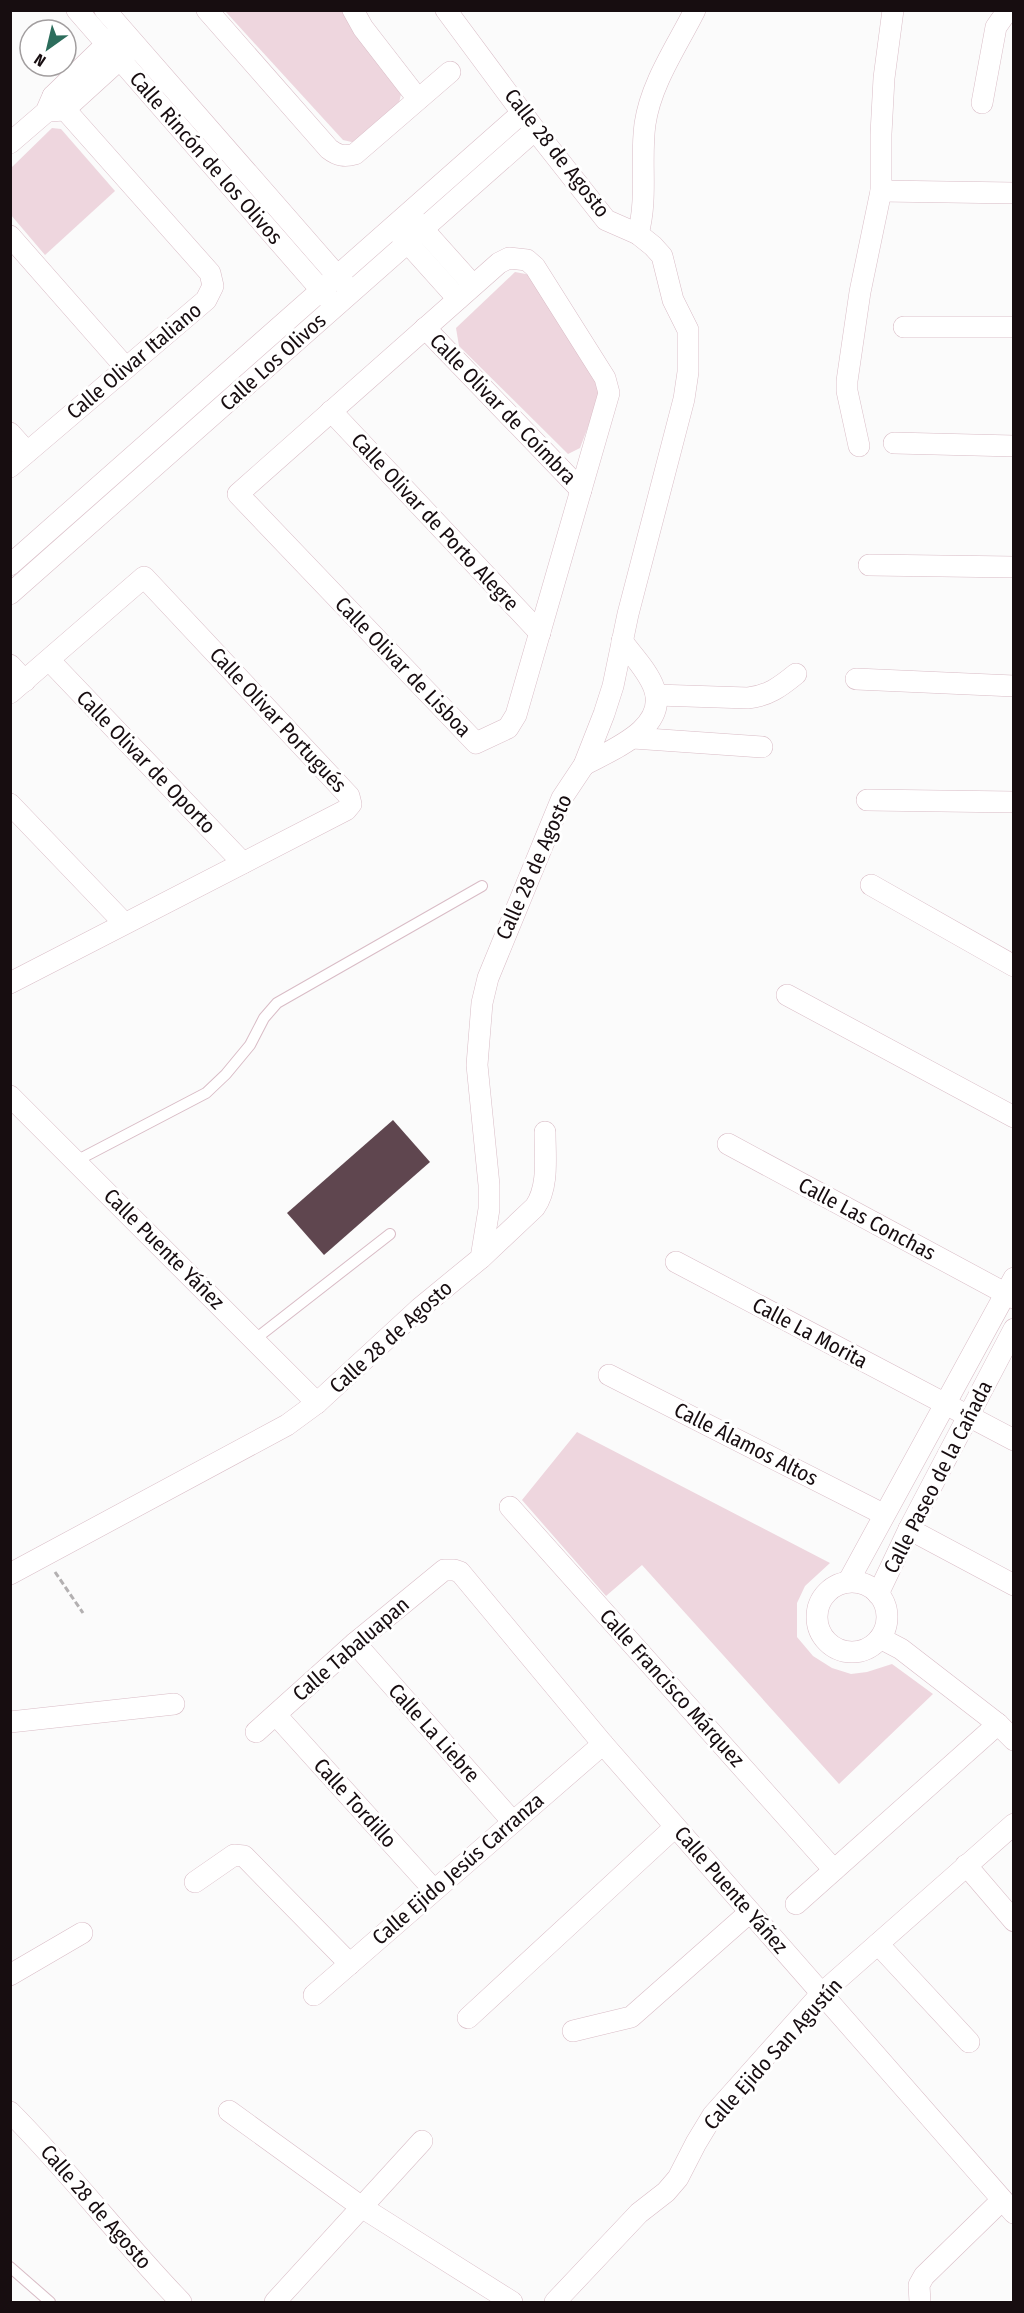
<svg xmlns="http://www.w3.org/2000/svg" width="1024" height="2313" font-family="'Fira Sans Condensed',sans-serif">
<rect width="100%" height="100%" fill="#fbfbfb"/>
<!-- green -->
<g fill="#eed6de">
<polygon points="225,11 344,11 401,94 398,108 356,143 343,140"/>
<polygon points="52,128 61,129 115,191 45,255 11,215 11,168"/>
<polygon points="515,272 531,275 599,383 599,398 580,448 568,454 459,346 456,328"/>
<polygon points="577,1432 830,1563 805,1586 797,1603 797,1637 813,1656 832,1668 851,1674 867,1672 892,1664 933,1694 839,1784 642,1565 606,1596 522,1500"/>
</g>
<!-- building -->
<polygon fill="#5f464f" points="393,1120 430,1162 324,1255 287,1213"/>
<g fill="none" stroke-linecap="round" stroke-linejoin="round">
<!-- lane casing -->
<g stroke="#d9bcc6" stroke-width="12">
<g id="lane">
<polyline points="76,1161 206,1093 226,1074 250,1045 264,1018 277,1003 482,886"/>
<polyline points="254,1340 390,1234"/>
<polyline points="10,2267 50,2302"/>
</g>
</g>
<!-- street casing -->
<g stroke="#d9bcc6" stroke-width="22">
<g id="street">
<polyline points="77,10 329,299"/>
<polyline points="105,10 347,287"/>
<path d="M207,10L329,149C338,156 345,157 355,154L450,72"/>
<polyline points="353,10 363,28 418,99"/>
<polyline points="982,103 996,27 1008,10"/>
<polyline points="50,111 64,110 130,50"/>
<polyline points="10,143 46,112 53,96 116,35"/>
<polyline points="881,191 1014,193"/>
<polyline points="413,218 473,285"/>
<polyline points="398,232 458,299"/>
<path d="M638,234C648,198 640,160 645,124C651,83 677,46 695,10"/>
<polyline points="10,236 126,368"/>
<polygon points="509,258 527,260 535,267 605,378 609,393 516,715 508,728 476,743 238,494 499,263"/>
<polyline points="904,327 1014,327"/>
<polyline points="425,328 581,490"/>
<polyline points="331,411 540,633"/>
<polyline points="10,433 27,452"/>
<polyline points="894,443 1014,446"/>
<polyline points="859,446 847,391 847,381 860,292 881,191 881,134 884,78 893,10"/>
<polyline points="10,467 206,300 213,286 210,273 53,96"/>
<polyline points="10,565 523,112"/>
<polyline points="869,565 1014,567"/>
<polyline points="10,594 535,130"/>
<polyline points="50,661 243,863"/>
<polyline points="10,665 25,681"/>
<polyline points="856,679 1014,686"/>
<polyline points="10,693 144,577 349,796 351,804 346,810 10,983"/>
<path d="M656,695L748,698C768,696 780,687 796,674"/>
<polyline points="633,738 762,747"/>
<path d="M584,765C611,750 669,728 654,688C648,671 633,656 622,641"/>
<polyline points="867,800 1014,802"/>
<polyline points="10,804 124,923"/>
<polyline points="871,885 1014,966"/>
<polyline points="787,995 1014,1117"/>
<polyline points="10,1096 317,1403"/>
<polyline points="728,1144 1014,1298"/>
<path d="M481,1258L535,1207C549,1187 545,1157 545,1132"/>
<polyline points="676,1262 1014,1440"/>
<polyline points="609,1375 883,1514"/>
<polyline points="510,1507 834,1870"/>
<polyline points="909,1529 1014,1585"/>
<polyline points="10,1574 287,1425 317,1403 420,1308 481,1258 489,1209 489,1185 477,1065 482,1003 488,978 562,798 584,765 604,714 613,686 628,614 684,399 688,372 688,330 673,300 662,256 653,246 638,234 606,220 535,130 446,10"/>
<polyline points="848,1582 1014,1278"/>
<circle cx="852" cy="1617" r="35"/>
<polyline points="878,1594 909,1529 1014,1329"/>
<polyline points="880,1638 901,1649 998,1724 1014,1740"/>
<polyline points="355,1643 513,1822"/>
<polyline points="276,1715 434,1890"/>
<polyline points="10,1722 174,1704"/>
<polyline points="256,1732 355,1643 444,1570 454,1570 460,1572 603,1744 1014,2213"/>
<polyline points="966,1865 1014,1921"/>
<polyline points="195,1882 234,1855 244,1856 350,1964"/>
<polyline points="796,1904 998,1724"/>
<polyline points="878,1944 969,2042"/>
<polyline points="10,1975 82,1933"/>
<polyline points="314,1995 603,1744"/>
<polyline points="468,2018 675,1827"/>
<polyline points="573,2031 631,2017 750,1912"/>
<polyline points="229,2111 363,2208 512,2302"/>
<path d="M10,2112C70,2172 122,2241 181,2302"/>
<polyline points="275,2302 422,2141"/>
<polyline points="555,2302 639,2213 666,2192 678,2178 696,2143 713,2115 821,1994 1014,1824"/>
<polyline points="920,2302 919,2285 924,2276 1002,2200"/>
</g>
</g>
<!-- path -->
<polyline stroke="#b3b0b1" stroke-width="3" stroke-dasharray="6 3" stroke-linecap="butt" points="55,1572 83,1613"/>
<!-- lane -->
<use href="#lane" stroke="#fff" stroke-width="10"/>
<!-- street -->
<use href="#street" stroke="#fff" stroke-width="21"/>
</g>
<g text-anchor="middle" dominant-baseline="central" stroke-width="6" stroke-linejoin="round" paint-order="stroke">
<!-- street labels -->
<g font-size="21" fill="#170d10" stroke="#fff">
<text transform="translate(557 153) rotate(52)">Calle 28 de Agosto</text>
<text transform="translate(206 158) rotate(49)">Calle Rincón de los Olivos</text>
<text transform="translate(134 361) rotate(-40)">Calle Olivar Italiano</text>
<text transform="translate(273 362) rotate(-42)">Calle Los Olivos</text>
<text transform="translate(503 409) rotate(46)">Calle Olivar de Coímbra</text>
<text transform="translate(435 522) rotate(47)">Calle Olivar de Porto Alegre</text>
<text transform="translate(403 667) rotate(46)">Calle Olivar de Lisboa</text>
<text transform="translate(278 720) rotate(47)">Calle Olivar Portugués</text>
<text transform="translate(146 762) rotate(46)">Calle Olivar de Oporto</text>
<text transform="translate(534 867) rotate(-66)">Calle 28 de Agosto</text>
<text transform="translate(867 1219) rotate(28)">Calle Las Conchas</text>
<text transform="translate(164 1249) rotate(45)">Calle Puente Yáñez</text>
<text transform="translate(810 1333) rotate(28)">Calle La Morita</text>
<text transform="translate(391 1337) rotate(-42)">Calle 28 de Agosto</text>
<text transform="translate(746 1444) rotate(27)">Calle Álamos Altos</text>
<text transform="translate(938 1477) rotate(-63)">Calle Paseo de la Cañada</text>
<text transform="translate(351 1649) rotate(-41)">Calle Tabaluapan</text>
<text transform="translate(672 1688) rotate(48)">Calle Francisco Márquez</text>
<text transform="translate(434 1733) rotate(48)">Calle La Liebre</text>
<text transform="translate(355 1803) rotate(48)">Calle Tordillo</text>
<text transform="translate(458 1869) rotate(-41)">Calle Ejido Jesús Carranza</text>
<text transform="translate(731 1890) rotate(49)">Calle Puente Yáñez</text>
<text transform="translate(773 2054) rotate(-48)">Calle Ejido San Agustín</text>
<text transform="translate(96 2207) rotate(49)">Calle 28 de Agosto</text>
</g>
</g>
<!-- border -->
<rect width="1024" height="2313" fill="none" stroke="#170d10" stroke-width="24"/>
<!-- north arrow -->
<g transform="translate(48 48) rotate(214)"><circle r="28" fill="#ffffff" stroke="#a29e9f" stroke-width="1.5"/>
<path d="M0-4.5L10 22L0 15L-10 22Z" fill="#2c6d5c"/>
<text y="-9" font-size="16" font-weight="bold" text-anchor="middle" fill="#170d10">N</text>
</g>
</svg>
